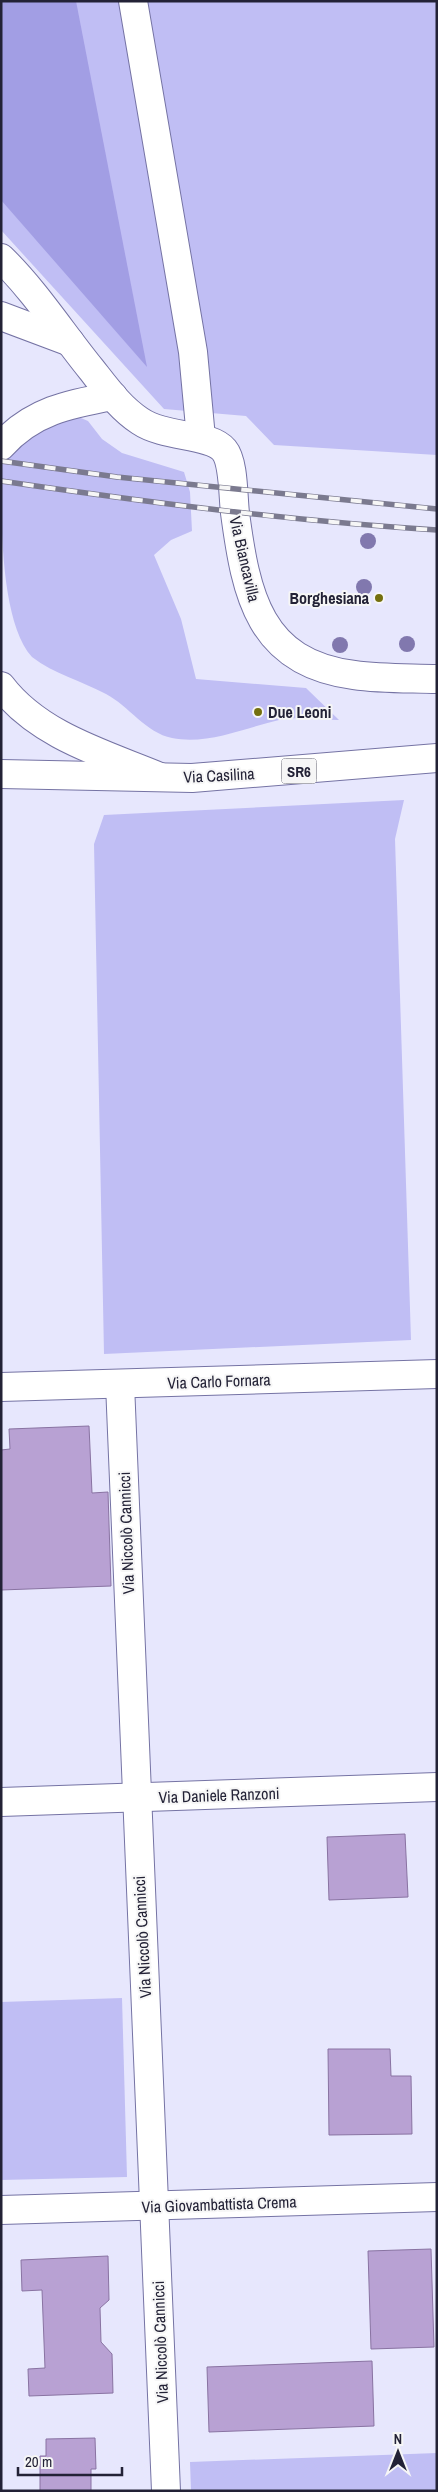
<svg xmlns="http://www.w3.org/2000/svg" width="438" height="2492" font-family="'Archivo Narrow',sans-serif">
<rect width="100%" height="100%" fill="#e7e7fd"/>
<!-- green -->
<g fill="#c0bef4">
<polygon points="1,1 437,1 437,455 274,445 246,416 164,409 1,230"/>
<path d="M67,412L88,421L102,439L122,453L184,472L190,492L192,531L171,540L154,555L181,619L196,679L306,688L339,720C320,720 298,716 279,720C244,728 208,745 172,738C146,733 129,706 106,694C82,681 54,674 32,657C0,622 1,518 1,466L7,450Z"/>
<polygon points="404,800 395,839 411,1340 104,1354 94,844 104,815"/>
<polygon points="122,1998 127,2177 1,2180 1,2002"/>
<polygon points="437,2453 437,2491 191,2491 190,2462"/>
</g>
<!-- forest -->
<polygon fill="#a29ee4" points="1,1 76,1 147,367 1,200"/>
<!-- building -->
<g fill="#b8a1d3" stroke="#8973a2">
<polygon points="89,1426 92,1493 108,1492 111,1586 1,1590 1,1450 10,1449 9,1429"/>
<polygon points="405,1834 408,1897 329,1900 327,1837"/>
<polygon points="328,2049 390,2049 391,2076 411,2076 412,2134 329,2135"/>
<polygon points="431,2249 434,2347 371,2349 368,2251"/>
<polygon points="108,2256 109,2300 100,2308 101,2342 112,2354 113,2393 29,2396 28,2369 45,2368 42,2290 22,2291 21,2260"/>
<polygon points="372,2361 374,2426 209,2432 207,2367"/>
<polygon points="95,2438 96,2469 91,2469 91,2491 40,2491 40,2456 46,2456 46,2439"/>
</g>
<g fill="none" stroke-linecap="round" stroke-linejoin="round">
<!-- minor casing -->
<g stroke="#7573a4" stroke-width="30">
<g id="minor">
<polyline points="133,1 193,352 201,438"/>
<path d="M1,258C35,291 61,332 91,369C106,388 120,408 140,421C165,438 210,433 224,450C234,462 233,497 235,513C246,595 259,663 354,675C381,679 409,678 437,679"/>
<polyline points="1,316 70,342"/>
<path d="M1,446C32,411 69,404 113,396"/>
<path d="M1,686C39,736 105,754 160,777"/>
<polyline points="120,1384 166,2491"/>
<polyline points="1,1387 437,1374"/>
<polyline points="1,1802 437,1787"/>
<polyline points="1,2210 437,2197"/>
</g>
</g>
<!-- major casing -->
<g stroke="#7573a4" stroke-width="30">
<polyline id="major" points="1,774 192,778 437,758"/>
</g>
<!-- minor -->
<use href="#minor" stroke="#fff" stroke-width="28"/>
<!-- major -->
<use href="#major" stroke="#fff" stroke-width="28"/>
<!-- rail casing -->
<g stroke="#7b7a8f" stroke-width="5.5">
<g id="rail">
<polyline points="1,461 117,477 437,509"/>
<path d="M1,481C146,502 291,521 437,530"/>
</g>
</g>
<!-- rail -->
<use href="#rail" stroke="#f6f6f6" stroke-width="4" stroke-dasharray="11" stroke-linecap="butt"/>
</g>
<!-- trees -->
<g fill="#8178ae">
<circle cx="368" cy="541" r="8"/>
<circle cx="364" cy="587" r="8"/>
<circle cx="407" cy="644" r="8"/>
<circle cx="340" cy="645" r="8"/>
</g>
<!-- markers -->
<g fill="#746f0e" stroke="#f6f6f6" stroke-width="2">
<circle cx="379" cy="598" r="5"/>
<circle cx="258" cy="712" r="5"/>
</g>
<g text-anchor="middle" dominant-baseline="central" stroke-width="4" stroke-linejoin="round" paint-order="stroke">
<!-- shield labels -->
<rect fill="#f6f6f6" stroke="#626270" stroke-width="1" x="281.5" y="758.5" width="35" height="25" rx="4"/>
<g font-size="15" font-weight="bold" fill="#232236">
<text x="299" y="771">SR6</text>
</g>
<!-- street labels -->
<g font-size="16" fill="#232236" stroke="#f6f6f6">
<text transform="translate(245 559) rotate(77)">Via Biancavilla</text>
<text transform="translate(219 775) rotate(-3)">Via Casilina</text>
<text transform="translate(219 1381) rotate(-2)">Via Carlo Fornara</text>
<text transform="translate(126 1533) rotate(-92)">Via Niccolò Cannicci</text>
<text transform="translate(219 1795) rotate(-2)">Via Daniele Ranzoni</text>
<text transform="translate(142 1937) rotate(-93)">Via Niccolò Cannicci</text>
<text transform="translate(219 2204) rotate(-2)">Via Giovambattista Crema</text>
<text transform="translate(160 2342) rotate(-92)">Via Niccolò Cannicci</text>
</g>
<!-- poi labels -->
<g font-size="16" font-weight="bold" fill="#232236" stroke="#f6f6f6" text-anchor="end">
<text x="369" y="598">Borghesiana</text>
<text x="268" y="712" text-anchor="start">Due Leoni</text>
</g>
</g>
<!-- border -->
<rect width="438" height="2492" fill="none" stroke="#232236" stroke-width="5"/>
<!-- north arrow -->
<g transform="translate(398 2452)" stroke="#f6f6f6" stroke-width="4" paint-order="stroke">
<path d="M0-4L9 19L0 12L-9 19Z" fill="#232236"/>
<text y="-8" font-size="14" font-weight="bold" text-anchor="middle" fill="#232236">N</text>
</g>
<!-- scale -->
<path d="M18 2467v8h104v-8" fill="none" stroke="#232236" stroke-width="2.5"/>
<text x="25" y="2467" font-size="15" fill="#232236" stroke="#f6f6f6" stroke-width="4" paint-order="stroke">20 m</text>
</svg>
